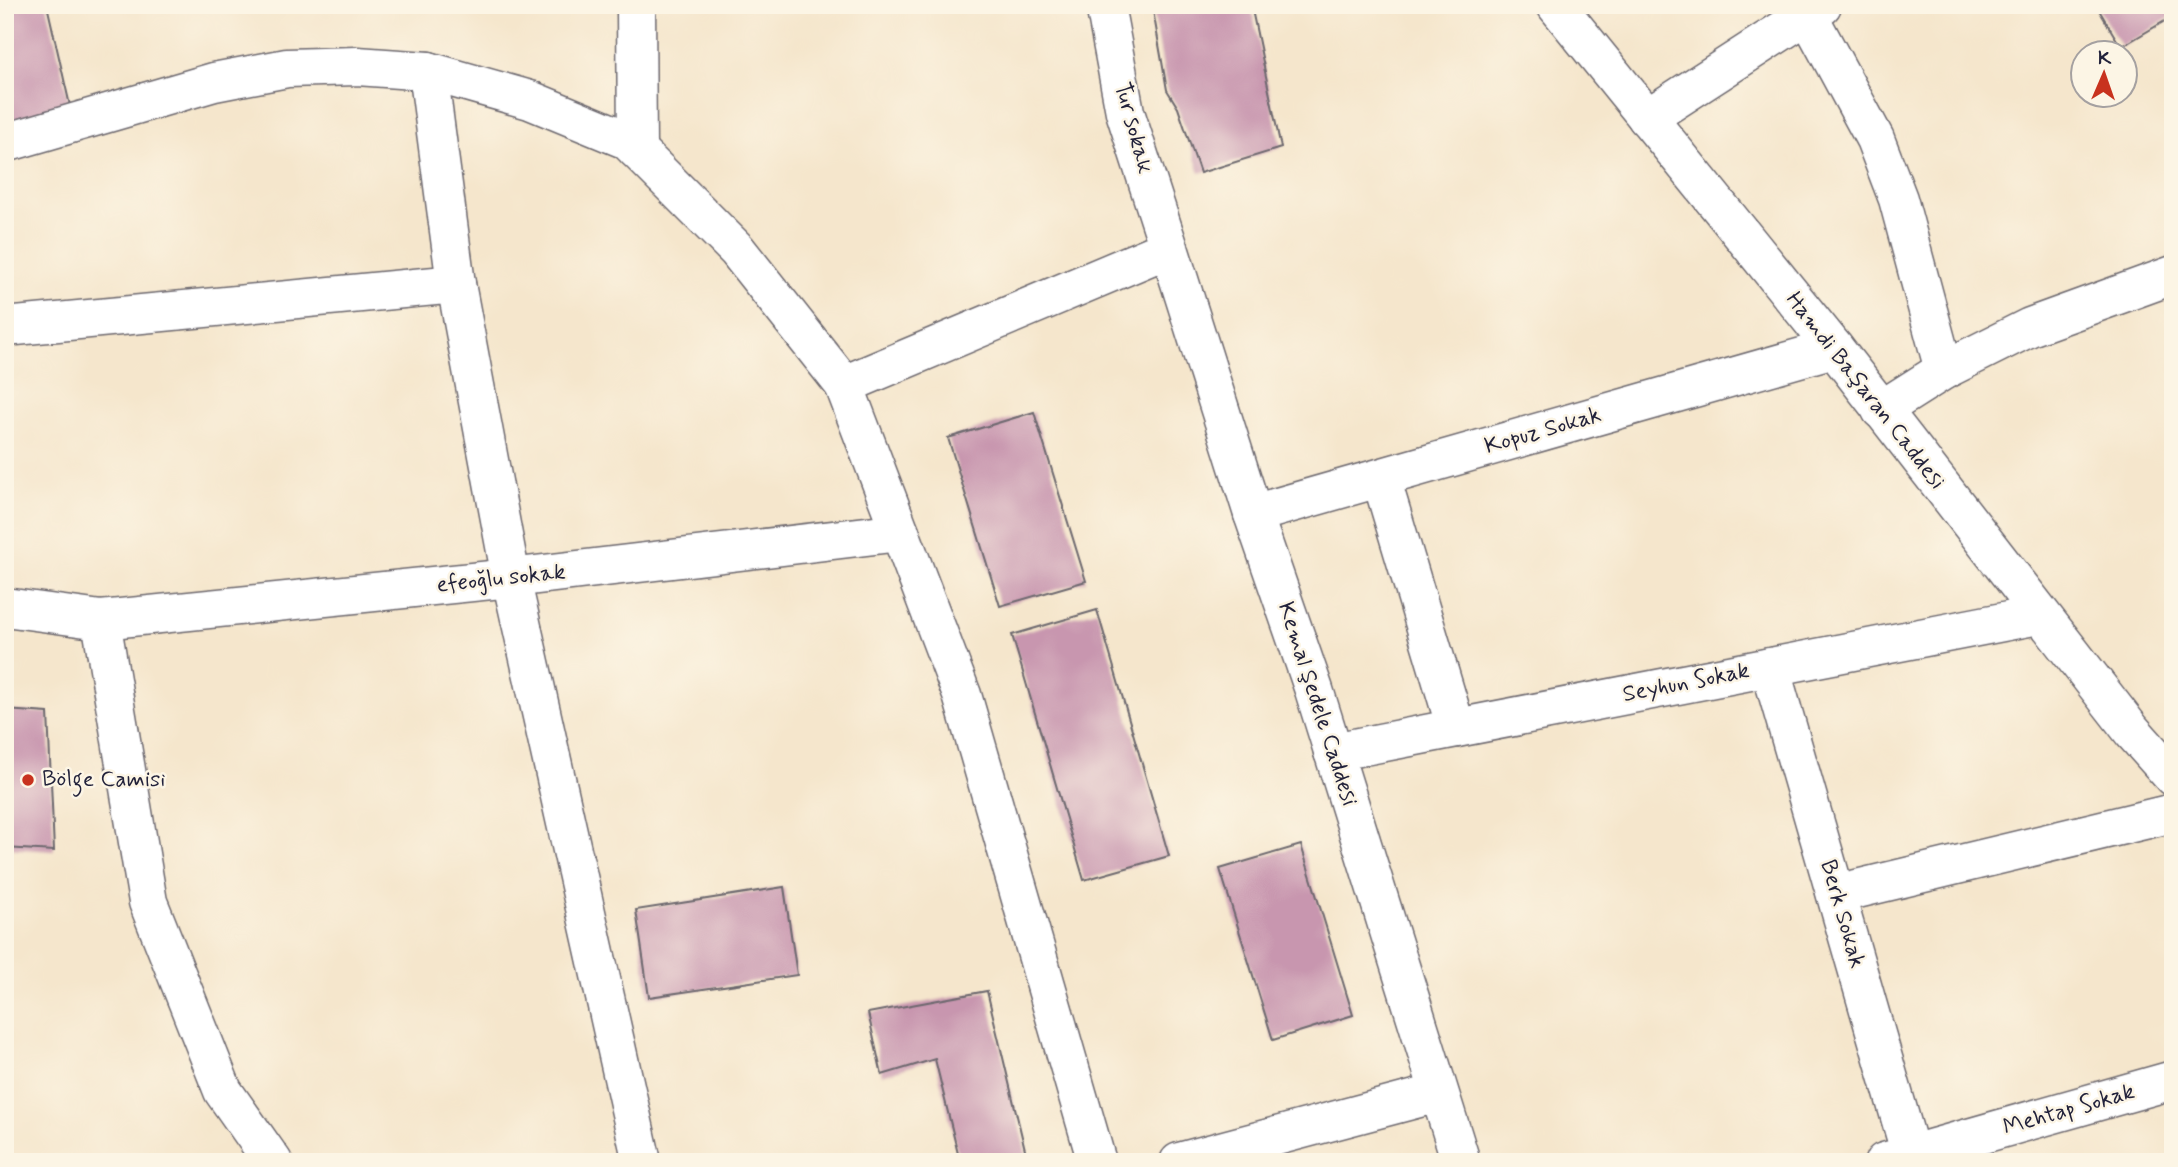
<svg xmlns="http://www.w3.org/2000/svg" width="2178" height="1167" font-family="Mynerve,sans-serif">
<rect width="100%" height="100%" fill="#fcf5e5"/>
<filter id="ink" filterUnits="userSpaceOnUse"><feTurbulence type="fractalNoise" baseFrequency=".0143" numOctaves="2"/><feDisplacementMap in="SourceGraphic" scale="14" xChannelSelector="R" yChannelSelector="G"/><feConvolveMatrix kernelMatrix="1 2 1 2 8 2 1 2 1" color-interpolation-filters="sRGB"/></filter>
<filter id="wash" filterUnits="userSpaceOnUse"><feTurbulence type="fractalNoise" baseFrequency=".00686" numOctaves="4" result="noise"/><feDisplacementMap in="SourceGraphic" scale="28" xChannelSelector="R" yChannelSelector="G"/><feGaussianBlur stdDeviation="1.57" result="paint"/><feColorMatrix in="noise" values="0 0 0 0 0 0 0 0 0 0 0 0 0 0 0 0 0 1.4 0 .05"/><feComposite in="paint" operator="in"/></filter>
<g filter="url(#wash)">
<rect width="100%" height="100%" fill="#f5e6cc"/>
<g id="blocks">
<!-- building -->
<g fill="#c896af">
<polygon points="5,5 47,5 71,110 8,124 5,112"/>
<polygon points="1152,5 1251,5 1281,148 1200,173 1178,108 1167,90"/>
<polygon points="2096,5 2170,5 2173,16 2121,47"/>
<polygon points="1034,412 1086,581 1000,606 948,438"/>
<polygon points="1097,610 1169,856 1084,880 1012,635"/>
<polygon points="5,710 48,713 54,851 5,848"/>
<polygon points="1301,845 1353,1015 1273,1040 1220,869"/>
<polygon points="784,887 797,975 649,997 636,910"/>
<polygon points="987,991 1028,1162 960,1162 935,1059 882,1075 868,1013"/>
</g>
</g>
</g>
<g filter="url(#ink)">
<use href="#blocks" fill-opacity="0" stroke="#6c676e" stroke-width="2"/>
<g fill="none" stroke-linecap="round" stroke-linejoin="round">
<!-- minor casing -->
<g stroke="#6c676e" stroke-width="41">
<g id="minor">
<polyline points="636,5 637,150"/>
<polyline points="1808,15 1875,139 1898,199 1944,370"/>
<polyline points="428,71 456,284"/>
<polyline points="1647,118 1822,5"/>
<polyline points="5,143 214,82 287,68 357,66 428,71 530,100 627,140 737,250 844,385 962,695 1097,1162"/>
<polyline points="5,327 456,284 511,578 642,1162"/>
<polyline points="844,385 1169,248 1125,112 1105,5"/>
<polyline points="1881,410 1944,370 2030,327 2173,275"/>
<polyline points="1381,478 1456,728"/>
<polyline points="1253,514 1834,348"/>
<polyline points="5,607 101,620 511,578 900,532"/>
<polyline points="101,620 148,902 223,1091 273,1162"/>
<polyline points="1770,667 1913,1162"/>
<polyline points="1333,752 2039,615"/>
<polyline points="1836,894 2173,813"/>
<polyline points="1179,1162 1438,1093"/>
<polyline points="1884,1162 2173,1080"/>
</g>
</g>
<!-- tertiary casing -->
<g stroke="#6c676e" stroke-width="41">
<g id="tertiary">
<polyline points="1556,5 1834,348 2132,731 2173,777"/>
<polyline points="1169,248 1253,514 1314,690 1461,1162"/>
</g>
</g>
<!-- minor -->
<use href="#minor" stroke="#fff" stroke-width="38"/>
<!-- tertiary -->
<use href="#tertiary" stroke="#fff" stroke-width="38"/>
</g>
</g>
<!-- markers -->
<circle fill="#c8321e" stroke="#fcf5e5" stroke-width="2.5" cx="28" cy="780" r="7"/>
<g text-anchor="middle" dominant-baseline="central" stroke-width="5" stroke-linejoin="round" paint-order="stroke">
<!-- street labels -->
<g font-size="23" fill="#22223b" stroke="#fcf5e5">
<text transform="translate(1133 128) rotate(75)">Tur sokak</text>
<text transform="translate(1865 391) rotate(52)">Hamdi Başaran Caddesi</text>
<text transform="translate(1543 431) rotate(-16)">Kopuz Sokak</text>
<text transform="translate(501 579) rotate(-6)">efeoğlu sokak</text>
<text transform="translate(1686 683) rotate(-11)">Seyhun Sokak</text>
<text transform="translate(1317 704) rotate(72)">Kemal Şedele Caddesi</text>
<text transform="translate(1842 914) rotate(74)">Berk Sokak</text>
<text transform="translate(2069 1110) rotate(-16)">Mehtap Sokak</text>
</g>
<!-- poi labels -->
<g font-size="23" fill="#22223b" stroke="#fcf5e5" text-anchor="start">
<text x="42" y="780">Bölge Camisi</text>
</g>
</g>
<!-- margin -->
<rect width="2178" height="1167" fill="none" stroke="#fcf5e5" stroke-width="28"/>
<!-- north arrow -->
<g transform="translate(2104 74) rotate(2)"><circle r="33" fill="#fcf5e5" stroke="#a5a1a1" stroke-width="2"/>
<path d="M0-5L12 26L0 18L-12 26Z" fill="#c8321e"/>
<text y="-10" font-size="19" font-weight="bold" text-anchor="middle" fill="#22223b">K</text>
</g>
</svg>
